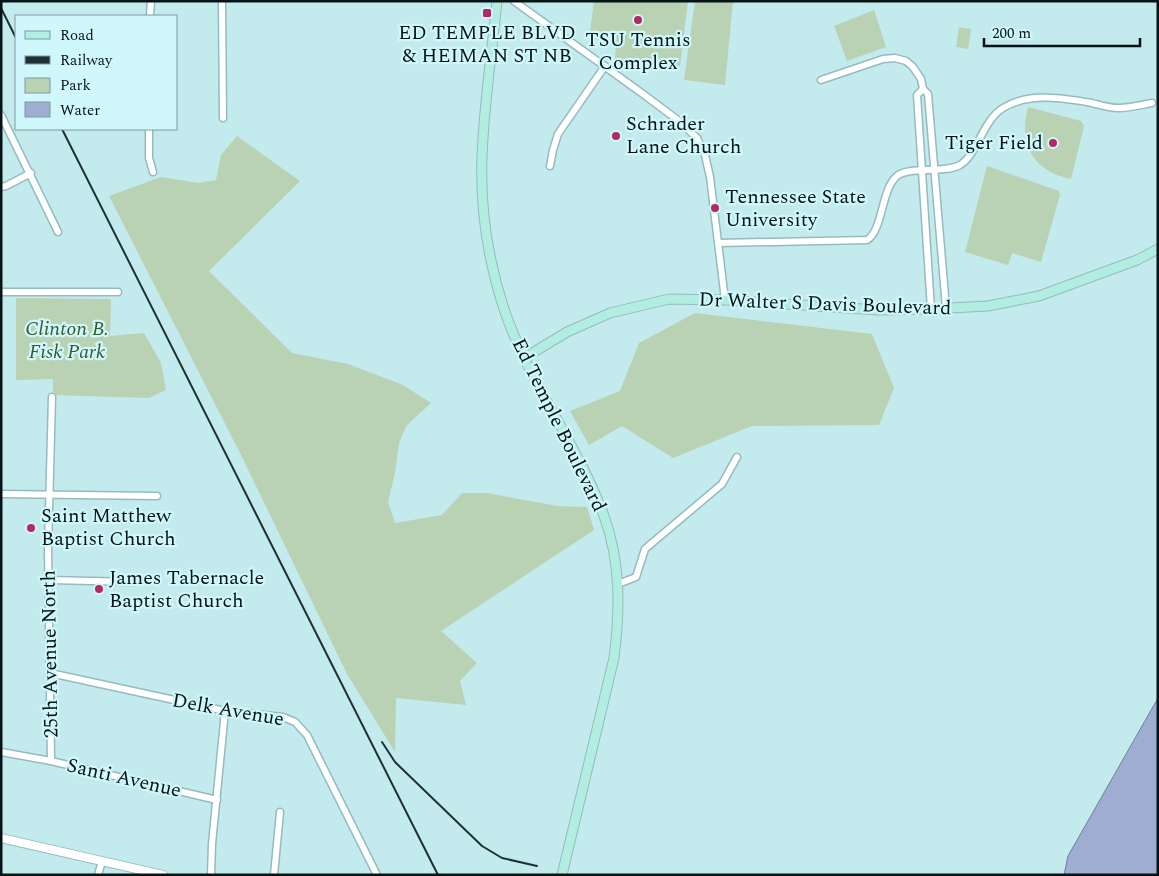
<svg xmlns="http://www.w3.org/2000/svg" width="1159" height="876" font-family="Spectral,serif">
<rect width="100%" height="100%" fill="#c3eaed"/>
<!-- green -->
<g fill="#b9d2b4">
<polygon points="594,1 688,1 680,66 615,58 616,42 589,39"/>
<polygon points="695,1 733,1 725,85 684,80"/>
<polygon points="874,10 886,47 847,61 834,26"/>
<polygon points="959,27 971,29 968,49 956,47"/>
<path d="M1028,107L1081,121L1084,126L1071,179C1033,172 1018,143 1028,107Z"/>
<polygon points="237,136 300,181 209,271 292,353 348,364 403,385 431,403 407,425 399,443 395,473 388,502 395,523 442,515 462,493 487,493 557,506 587,507 594,530 441,631 477,663 460,681 466,705 396,698 395,752 347,674 242,457 109,196 161,177 198,183 216,180 221,155"/>
<polygon points="987,166 1059,191 1060,195 1041,262 1012,253 1008,265 965,252"/>
<polygon points="16,298 111,299 110,336 144,333 161,363 166,390 149,398 53,395 53,379 16,380"/>
<polygon points="695,313 872,334 894,388 879,425 752,426 673,458 622,426 589,445 570,411 620,391 639,343"/>
</g>
<!-- water -->
<polygon fill="#9eadd1" stroke="#707f99" points="1158,698 1158,875 1064,875 1068,856"/>
<g fill="none" stroke-linecap="round" stroke-linejoin="round">
<!-- minor casing -->
<g stroke="#95bbbe" stroke-width="9">
<g id="minor">
<polyline points="222,1 223,118"/>
<polyline points="514,1 643,94 679,121 697,138 705,155 710,177 725,300"/>
<polyline points="150,16 151,1"/>
<polyline points="821,80 883,59 895,58 906,61 913,67 921,79 923,89 928,94 946,308"/>
<polyline points="923,89 917,95 931,309"/>
<polyline points="1,115 58,232"/>
<polyline points="149,129 149,158 153,172"/>
<polyline points="550,166 553,150 558,134 605,66"/>
<polyline points="1,187 6,186 31,173"/>
<path d="M719,243L867,240C883,231 881,189 897,176C909,166 943,174 960,165C977,155 983,120 1003,108C1029,92 1064,98 1092,103C1100,105 1110,108 1118,108C1129,108 1141,105 1152,103"/>
<polyline points="1,292 118,292"/>
<polyline points="1,494 157,496"/>
<polyline points="49,580 134,582"/>
<polyline points="618,584 636,577 645,549 722,484 737,457"/>
<polyline points="50,673 225,711 283,717 295,722 307,735 377,875"/>
<polyline points="1,752 51,761 217,800"/>
<polyline points="51,761 48,548 52,397"/>
<polyline points="98,875 102,861"/>
<polyline points="211,875 212,844 225,711"/>
<polyline points="274,875 280,812"/>
</g>
</g>
<!-- tertiary casing -->
<g stroke="#95bbbe" stroke-width="10">
<polyline id="tertiary" points="1,838 163,875"/>
</g>
<!-- secondary casing -->
<g stroke="#95bbbe" stroke-width="11">
<g id="secondary">
<path d="M497,1C492,52 484,104 482,156C480,207 488,260 504,309C528,382 578,444 604,516C621,562 620,611 614,658L562,875"/>
<polyline points="524,358 567,332 610,313 669,299 725,300 879,310 931,309 988,306 1039,296 1137,260 1158,249"/>
</g>
</g>
<!-- minor -->
<use href="#minor" stroke="#fff" stroke-width="6"/>
<!-- tertiary -->
<use href="#tertiary" stroke="#fff" stroke-width="8"/>
<!-- secondary -->
<use href="#secondary" stroke="#b2ede1" stroke-width="9"/>
<!-- rail -->
<g stroke="#1f3133" stroke-width="2">
<polyline points="1,8 16,38"/>
<polyline points="62,129 438,875"/>
<polyline points="382,742 395,762 482,846 502,858 537,866"/>
</g>
</g>
<!-- markers -->
<g fill="#b52962" stroke="#d0f7fb" stroke-width="2">
<rect x="482" y="8" width="10" height="10" rx="2.5"/>
<circle cx="638" cy="20" r="5"/>
<circle cx="616" cy="136" r="5"/>
<circle cx="1053" cy="143" r="5"/>
<circle cx="715" cy="208" r="5"/>
<circle cx="31" cy="528" r="5"/>
<circle cx="99" cy="589" r="5"/>
</g>
<g text-anchor="middle" dominant-baseline="central" stroke-width="4.5" stroke-linejoin="round" paint-order="stroke">
<!-- poi labels -->
<g font-size="20" fill="#061416" stroke="#d0f7fb" text-anchor="start">
<text x="487" y="33" text-anchor="middle">ED TEMPLE BLVD<tspan x="487" dy="23">&amp; HEIMAN ST NB</tspan></text>
<text x="638" y="40" text-anchor="middle">TSU Tennis<tspan x="638" dy="23">Complex</tspan></text>
<text x="626" y="124">Schrader<tspan x="626" dy="23">Lane Church</tspan></text>
<text x="1043" y="143" text-anchor="end">Tiger Field</text>
<text x="725" y="197">Tennessee State<tspan x="725" dy="23">University</tspan></text>
<text x="41" y="516">Saint Matthew<tspan x="41" dy="23">Baptist Church</tspan></text>
<text x="109" y="578">James Tabernacle<tspan x="109" dy="23">Baptist Church</tspan></text>
</g>
<!-- street labels -->
<g font-size="20" fill="#061416" stroke="#d0f7fb">
<text transform="translate(825 304) rotate(2)">Dr Walter S Davis Boulevard</text>
<text transform="translate(559 425) rotate(64)">Ed Temple Boulevard</text>
<text transform="translate(50 654) rotate(-91)">25th Avenue North</text>
<text transform="translate(228 710) rotate(10)">Delk Avenue</text>
<text transform="translate(124 778) rotate(13)">Santi Avenue</text>
</g>
<!-- park labels -->
<g font-size="20" font-style="italic" fill="#355b2d" stroke="#d0f7fb">
<text x="67" y="329">Clinton B.<tspan x="67" dy="23">Fisk Park</tspan></text>
</g>
</g>
<!-- border -->
<rect width="1159" height="876" fill="none" stroke="#061416" stroke-width="5"/>
<!-- legend -->
<rect x="15" y="15" width="162" height="115" fill="#d0f7fb" stroke="#7f9c9f"/>
<rect x="25" y="31" width="25" height="8" fill="#b2ede1" stroke="#7f9c9f"/>
<text x="60" y="40" font-size="15" fill="#061416">Road</text>
<rect x="25" y="56" width="25" height="8" fill="#1f3133" stroke="#7f9c9f"/>
<text x="60" y="65" font-size="15" fill="#061416">Railway</text>
<rect x="25" y="78" width="25" height="15" fill="#b9d2b4" stroke="#7f9c9f"/>
<text x="60" y="90" font-size="15" fill="#061416">Park</text>
<rect x="25" y="102" width="25" height="15" fill="#9eadd1" stroke="#7f9c9f"/>
<text x="60" y="115" font-size="15" fill="#061416">Water</text>
<!-- scale -->
<path d="M984 38v8h156v-8" fill="none" stroke="#061416" stroke-width="2.5"/>
<text x="992" y="38" font-size="15" fill="#061416" stroke="#d0f7fb" stroke-width="4" paint-order="stroke">200 m</text>
</svg>
